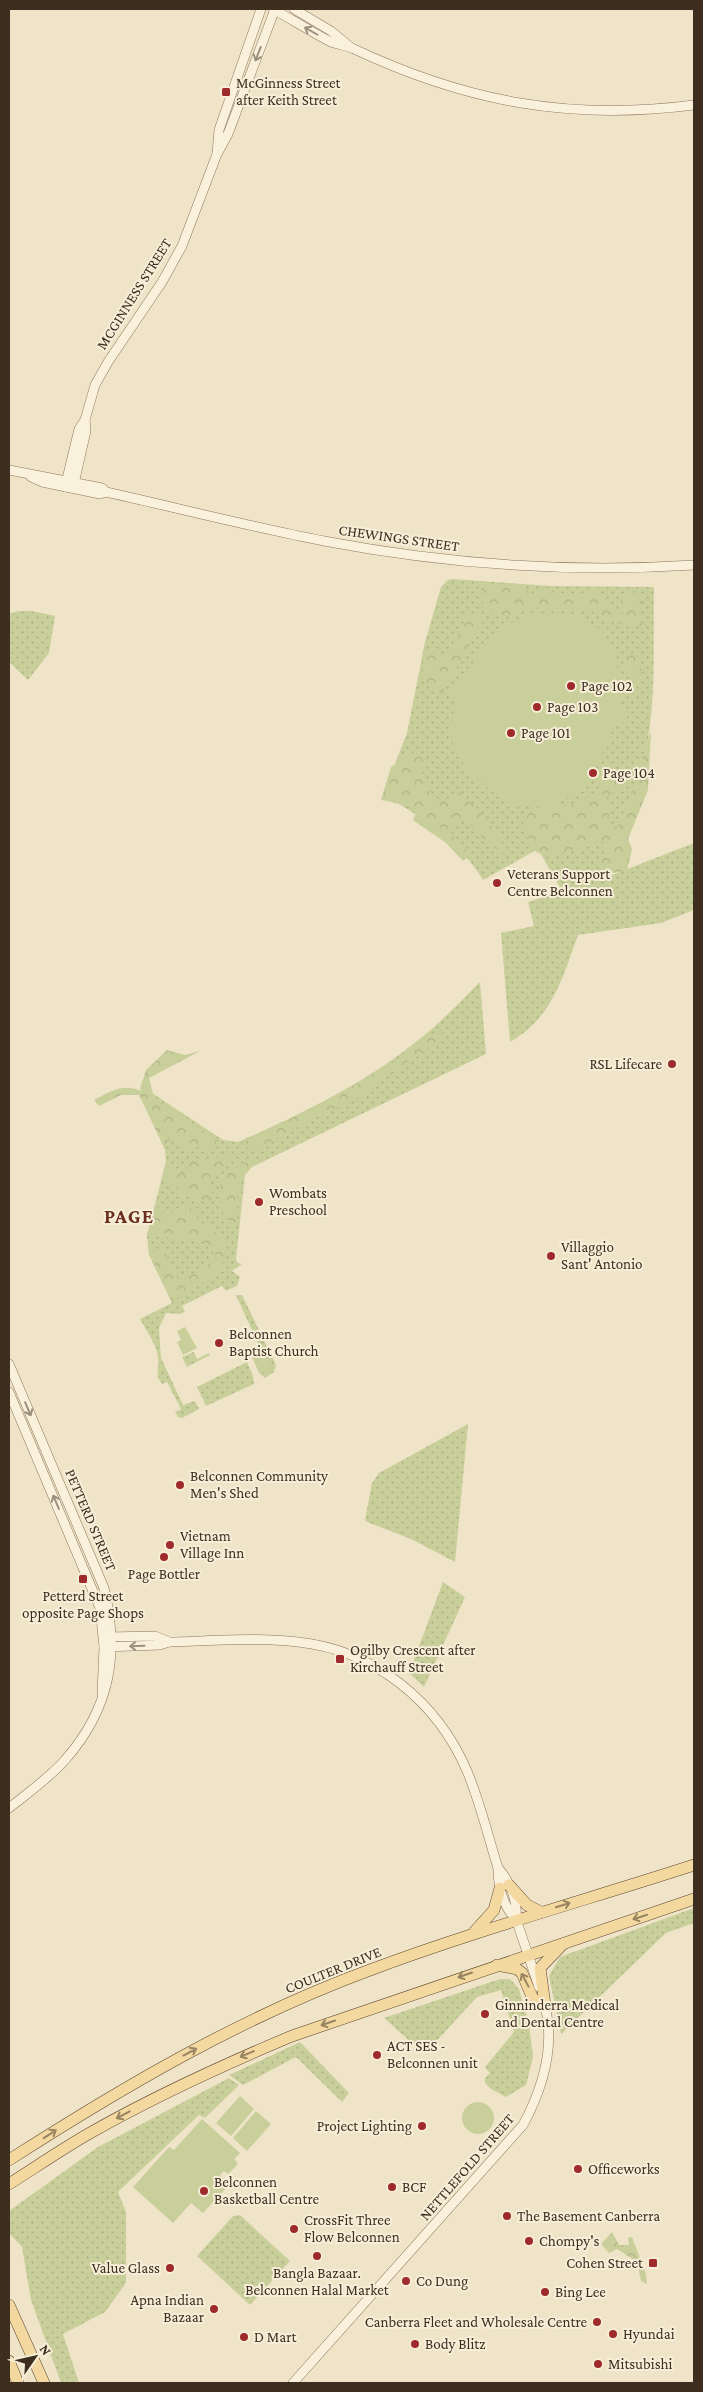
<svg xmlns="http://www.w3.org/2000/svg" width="703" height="2392" font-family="'Crimson Pro',serif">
<defs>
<pattern id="grass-dots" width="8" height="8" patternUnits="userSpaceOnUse" patternTransform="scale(1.25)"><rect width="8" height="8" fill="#c9cf9b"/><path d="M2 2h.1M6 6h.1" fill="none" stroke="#aeb285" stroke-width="1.8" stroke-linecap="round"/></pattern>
<pattern id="forest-crowns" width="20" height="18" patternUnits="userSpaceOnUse" patternTransform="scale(1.25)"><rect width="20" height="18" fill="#c9cf9b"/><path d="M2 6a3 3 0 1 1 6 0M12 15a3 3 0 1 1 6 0" fill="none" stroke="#aeb285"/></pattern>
</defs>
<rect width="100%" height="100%" fill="#f0e4c8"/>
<!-- grass -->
<g fill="url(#grass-dots)">
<path d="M452,579L551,586L654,587C653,637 656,690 648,739C641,783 614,837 599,880L694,843V910L661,923L578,935C562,979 553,1017 510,1042L501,933L534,926L528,902L562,891L538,849L483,880C460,842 425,819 387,797L384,792L407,733L425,642L441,587L448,580Z"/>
<polygon points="18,611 32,611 55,616 49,653 28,680 9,662 9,614"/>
<path d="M480,982L486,1054L252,1167L245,1175L236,1259L238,1263L242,1264L232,1271L240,1277L237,1286L226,1291L222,1286L182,1306L185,1311L180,1314L166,1313L159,1328L161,1358L183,1405L195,1401L199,1409L182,1418L178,1417L175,1412L181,1409L167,1382L162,1384L158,1378C157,1371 159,1363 158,1356C156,1344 146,1330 140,1319L172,1303L149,1255L147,1236L166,1161L165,1150L140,1095L149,1091L223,1140L238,1142C302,1114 368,1082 422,1037C443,1020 461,1001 480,982Z"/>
<polygon points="236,1295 242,1295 276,1365 274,1372 265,1378 259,1373 262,1373 268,1367 259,1352 261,1350"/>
<polygon points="194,1352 197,1359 209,1353 210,1355 187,1367 182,1357"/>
<polygon points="247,1362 253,1376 254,1384 206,1406 197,1387"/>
<polygon points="468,1424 455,1562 411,1539 367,1522 365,1520 372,1483 379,1473"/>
<polygon points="443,1582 465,1597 424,1687 409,1673"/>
<polygon points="694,1908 694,1923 666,1933 561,2034 549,1976 560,1957"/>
<polygon points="500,1979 510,1979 519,1989 529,2024 533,2057 526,2085 506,2097 491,2089 485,2083 485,2078 490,2073 485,2067 514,2032 501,1990 477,1997 429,2049 427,2048 423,2053 384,2018"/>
<polygon points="300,2042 349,2093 342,2102 296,2057 243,2085 229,2075"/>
<polygon points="229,2078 239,2085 205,2118 199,2115 118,2192 126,2212 126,2283 105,2312 63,2334 79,2383 61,2383 31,2300 22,2247 9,2233 9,2211 98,2147"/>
<polygon points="240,2215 290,2261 250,2305 197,2256 233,2216"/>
</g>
<!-- forest -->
<g fill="url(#forest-crowns)">
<path d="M481,581L494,585L521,584L534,597L546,587C566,597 578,598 597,586L605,605L623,615L621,600L641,587V626L608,621L588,609L536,608L500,617L483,608Z"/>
<polygon points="469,612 484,620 442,694 431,689 420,676 426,649 446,658"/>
<polygon points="634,652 640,660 642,681 629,678 623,663"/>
<path d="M651,732L648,790L628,839L632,849L627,871L597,875L605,850L603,842L547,857L532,850L522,825L532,808L571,805L592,795L613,774H624L620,787L605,799L614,807L605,823L617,828C625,809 634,790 640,770C644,756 644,745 651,732Z"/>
<path d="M417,750L425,764L421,777L428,784L429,790L442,802L459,792C480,810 498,829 507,855L488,844L462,816L448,831L471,855L463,861L446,843L413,820L416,813L407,805L381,800L391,767Z"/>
<path d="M446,1028L435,1042L361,1096L307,1122L254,1151L240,1144C290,1119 338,1095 386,1067C406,1055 423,1035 446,1028Z"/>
<path d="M167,1050L185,1055L200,1051L149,1078L154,1098L220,1142L213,1151L198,1147L184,1152L181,1143L165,1129L172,1146L163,1145L139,1095H121L99,1106L94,1100C111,1091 123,1083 141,1091L140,1088L146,1070Z"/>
<polygon points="236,1154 230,1164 205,1182 216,1198 211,1202 182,1194 177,1187 161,1181 165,1166 185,1175 188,1163"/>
<path d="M252,1159H258C231,1180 240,1196 236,1227L223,1214L220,1183L225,1174Z"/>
<path d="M187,1202L200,1222L226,1239C231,1275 198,1285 172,1301L148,1252L164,1251L179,1281L206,1267L216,1255L202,1242L147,1235L155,1205L167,1216Z"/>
<polygon points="612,2232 619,2245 629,2245 628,2238 632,2237 646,2274 647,2284 641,2281 637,2262 617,2249 609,2253 601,2244"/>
</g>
<!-- garden -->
<g fill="#c9cf9b">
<path d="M533,613L574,614L602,630L616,656L621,697L620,704L628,720L613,728L596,768L610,775L604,785L590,778C574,798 549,811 524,804L514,809L509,799C496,796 490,790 480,781C454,759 444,737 456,703L448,689L463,681L482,646L502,627Z"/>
<polygon points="185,1327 197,1348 183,1355 177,1342 181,1340 177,1331"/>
<polygon points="259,1352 269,1368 262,1373 259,1373 252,1357"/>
<polygon points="240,2096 254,2109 231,2136 216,2123"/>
<circle cx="478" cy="2118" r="16"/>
<polygon points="256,2111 271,2124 247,2151 233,2138"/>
<polygon points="202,2119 240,2153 234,2159 238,2164 228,2174 224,2171 220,2175 229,2185 203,2213 191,2203 173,2223 133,2187 169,2147 174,2150"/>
</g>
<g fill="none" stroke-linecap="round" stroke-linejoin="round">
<!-- tertiary casing -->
<g stroke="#8d765c" stroke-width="10">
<g id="tertiary">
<path d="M273,9C291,19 310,31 329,41C337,45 346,45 354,49C467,102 570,121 694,105"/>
<polyline points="294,9 331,31 349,46"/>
<polyline points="217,154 219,130 261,9"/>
<path d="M9,470L102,488L106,492C178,508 251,527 324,541C445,564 571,573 694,565"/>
<polyline points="31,477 42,482 100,494 106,492"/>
<polyline points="65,487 79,429 85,420 95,385 108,362 162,282 182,246 217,154 228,134 275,9"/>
<polyline points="73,488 86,431 85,420"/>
<path d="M9,1364L104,1588C120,1654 110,1709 65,1760C49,1778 28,1793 9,1808"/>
<polyline points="9,1392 100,1608 104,1647 102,1693"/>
<polyline points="108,1637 155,1636 169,1642"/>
<path d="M104,1647L160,1645L169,1642C212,1641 255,1637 298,1642C374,1650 437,1701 467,1771C480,1802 488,1836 498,1868C498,1886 503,1907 516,1919"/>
<path d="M498,1868C510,1881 518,1901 516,1919L539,1987"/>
<path d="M293,2383L523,2125C544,2086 557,2043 543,1999"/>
</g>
</g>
<!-- primary casing -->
<g stroke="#5b4430" stroke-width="12">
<g id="primary">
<polyline points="509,1885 527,1905 541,1912"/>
<polyline points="475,1931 494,1910 500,1888"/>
<polyline points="497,1965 517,1969 522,1973 533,1999 545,2005"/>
<polyline points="545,2005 540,1968 563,1944"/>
<path d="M9,2160C123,2087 242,2017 370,1970C477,1930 586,1900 694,1865"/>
<path d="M9,2184C36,2167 62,2149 90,2133C155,2096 223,2065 292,2036L694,1899"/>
<polyline points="9,2305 44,2383"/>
<polyline points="9,2361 18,2383"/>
</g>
</g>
<!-- tertiary -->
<use href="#tertiary" stroke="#faf1dc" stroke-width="9"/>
<!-- primary -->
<use href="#primary" stroke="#f3d9a0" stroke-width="11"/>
</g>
<!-- one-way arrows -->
<defs><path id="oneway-shaft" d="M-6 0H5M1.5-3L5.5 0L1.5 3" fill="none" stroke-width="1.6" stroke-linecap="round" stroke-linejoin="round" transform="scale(1.25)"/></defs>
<g stroke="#9c907e">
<use href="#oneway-shaft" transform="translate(311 31) rotate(-150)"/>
<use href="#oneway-shaft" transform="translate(258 54) rotate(111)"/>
<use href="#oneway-shaft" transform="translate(28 1409) rotate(67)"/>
<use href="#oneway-shaft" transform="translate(56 1502) rotate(-113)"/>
<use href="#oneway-shaft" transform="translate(137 1646) rotate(178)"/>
</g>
<g stroke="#988460">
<use href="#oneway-shaft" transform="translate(563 1905) rotate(-17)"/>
<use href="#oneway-shaft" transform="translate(640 1917) rotate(162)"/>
<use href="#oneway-shaft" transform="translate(465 1975) rotate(161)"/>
<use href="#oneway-shaft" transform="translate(525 1980) rotate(-118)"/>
<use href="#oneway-shaft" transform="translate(328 2023) rotate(161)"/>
<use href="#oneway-shaft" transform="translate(190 2052) rotate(-28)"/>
<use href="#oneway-shaft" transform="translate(247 2054) rotate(157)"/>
<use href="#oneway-shaft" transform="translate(123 2115) rotate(152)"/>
<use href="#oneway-shaft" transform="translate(50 2134) rotate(-33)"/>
</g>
<!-- markers -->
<g fill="#9e2a2b" stroke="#f7eed8" stroke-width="2">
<rect x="221" y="87" width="10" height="10" rx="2.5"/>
<circle cx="571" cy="686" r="5"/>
<circle cx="537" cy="707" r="5"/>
<circle cx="511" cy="733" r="5"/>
<circle cx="593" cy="773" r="5"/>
<circle cx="497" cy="883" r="5"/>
<circle cx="672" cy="1064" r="5"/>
<circle cx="259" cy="1202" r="5"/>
<circle cx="551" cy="1256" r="5"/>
<circle cx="219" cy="1343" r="5"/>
<circle cx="180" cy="1485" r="5"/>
<circle cx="170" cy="1545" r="5"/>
<circle cx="164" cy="1557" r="5"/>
<rect x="78" y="1574" width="10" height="10" rx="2.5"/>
<rect x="335" y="1654" width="10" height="10" rx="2.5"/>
<circle cx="485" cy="2014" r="5"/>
<circle cx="377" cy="2055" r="5"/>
<circle cx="422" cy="2126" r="5"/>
<circle cx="578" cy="2169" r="5"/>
<circle cx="392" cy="2187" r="5"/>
<circle cx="204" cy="2191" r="5"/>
<circle cx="507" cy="2216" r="5"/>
<circle cx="294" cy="2229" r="5"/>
<circle cx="529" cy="2241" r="5"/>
<circle cx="317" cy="2256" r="5"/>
<rect x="648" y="2258" width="10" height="10" rx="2.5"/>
<circle cx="170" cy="2268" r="5"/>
<circle cx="406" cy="2281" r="5"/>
<circle cx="545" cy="2292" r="5"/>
<circle cx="214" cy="2309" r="5"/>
<circle cx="597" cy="2322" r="5"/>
<circle cx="613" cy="2334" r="5"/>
<circle cx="244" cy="2337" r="5"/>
<circle cx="415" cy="2344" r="5"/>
<circle cx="598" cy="2364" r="5"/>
</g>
<g text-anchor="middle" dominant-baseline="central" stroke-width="4" stroke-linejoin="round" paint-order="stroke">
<!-- poi labels -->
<g font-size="15" fill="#3d2e20" stroke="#f7eed8" text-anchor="start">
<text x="236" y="83">McGinness Street<tspan x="236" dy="17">after Keith Street</tspan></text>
<text x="581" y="686">Page 102</text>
<text x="547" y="707">Page 103</text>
<text x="521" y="733">Page 101</text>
<text x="603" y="773">Page 104</text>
<text x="507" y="874">Veterans Support<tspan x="507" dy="17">Centre Belconnen</tspan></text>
<text x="662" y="1064" text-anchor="end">RSL Lifecare</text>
<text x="269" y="1193">Wombats<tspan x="269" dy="17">Preschool</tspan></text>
<text x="561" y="1247">Villaggio<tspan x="561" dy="17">Sant' Antonio</tspan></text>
<text x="229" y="1334">Belconnen<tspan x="229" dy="17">Baptist Church</tspan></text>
<text x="190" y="1476">Belconnen Community<tspan x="190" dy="17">Men's Shed</tspan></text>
<text x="180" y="1536">Vietnam<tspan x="180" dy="17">Village Inn</tspan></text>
<text x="164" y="1574" text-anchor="middle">Page Bottler</text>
<text x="83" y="1596" text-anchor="middle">Petterd Street<tspan x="83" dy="17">opposite Page Shops</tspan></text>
<text x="350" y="1650">Ogilby Crescent after<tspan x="350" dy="17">Kirchauff Street</tspan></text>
<text x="495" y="2005">Ginninderra Medical<tspan x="495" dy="17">and Dental Centre</tspan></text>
<text x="387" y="2046">ACT SES -<tspan x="387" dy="17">Belconnen unit</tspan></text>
<text x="412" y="2126" text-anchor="end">Project Lighting</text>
<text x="588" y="2169">Officeworks</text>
<text x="214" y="2182">Belconnen<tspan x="214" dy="17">Basketball Centre</tspan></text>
<text x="402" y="2187">BCF</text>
<text x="517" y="2216">The Basement Canberra</text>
<text x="304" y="2220">CrossFit Three<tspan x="304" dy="17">Flow Belconnen</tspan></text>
<text x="539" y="2241">Chompy's</text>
<text x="643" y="2263" text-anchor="end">Cohen Street</text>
<text x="160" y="2268" text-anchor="end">Value Glass</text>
<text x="317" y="2273" text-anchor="middle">Bangla Bazaar.<tspan x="317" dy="17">Belconnen Halal Market</tspan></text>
<text x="416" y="2281">Co Dung</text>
<text x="555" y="2292">Bing Lee</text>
<text x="204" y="2300" text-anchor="end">Apna Indian<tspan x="204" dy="17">Bazaar</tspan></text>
<text x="587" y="2322" text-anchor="end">Canberra Fleet and Wholesale Centre</text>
<text x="623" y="2334">Hyundai</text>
<text x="254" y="2337">D Mart</text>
<text x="425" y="2344">Body Blitz</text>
<text x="608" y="2364">Mitsubishi</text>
</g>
<!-- street labels -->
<g font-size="15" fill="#3d2e20" stroke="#f7eed8">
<text transform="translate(134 294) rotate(-58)">MCGINNESS STREET</text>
<text transform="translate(399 538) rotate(8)">CHEWINGS STREET</text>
<text transform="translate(91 1520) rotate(67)">PETTERD STREET</text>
<text transform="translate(333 1970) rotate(-22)">COULTER DRIVE</text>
<text transform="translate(467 2167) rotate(-49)">NETTLEFOLD STREET</text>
</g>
<!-- district labels -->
<g font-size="20" font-weight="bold" letter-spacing="1" fill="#6b2e1e" stroke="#f7eed8">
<text x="129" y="1216">PAGE</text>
</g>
</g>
<!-- border -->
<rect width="703" height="2392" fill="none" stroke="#3d2e20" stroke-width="20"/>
<!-- north arrow -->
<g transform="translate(35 2357) rotate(56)" stroke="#f7eed8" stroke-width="4" paint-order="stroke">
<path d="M0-4L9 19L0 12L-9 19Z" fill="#3d2e20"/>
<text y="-8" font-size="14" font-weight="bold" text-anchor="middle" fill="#3d2e20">N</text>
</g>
</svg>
